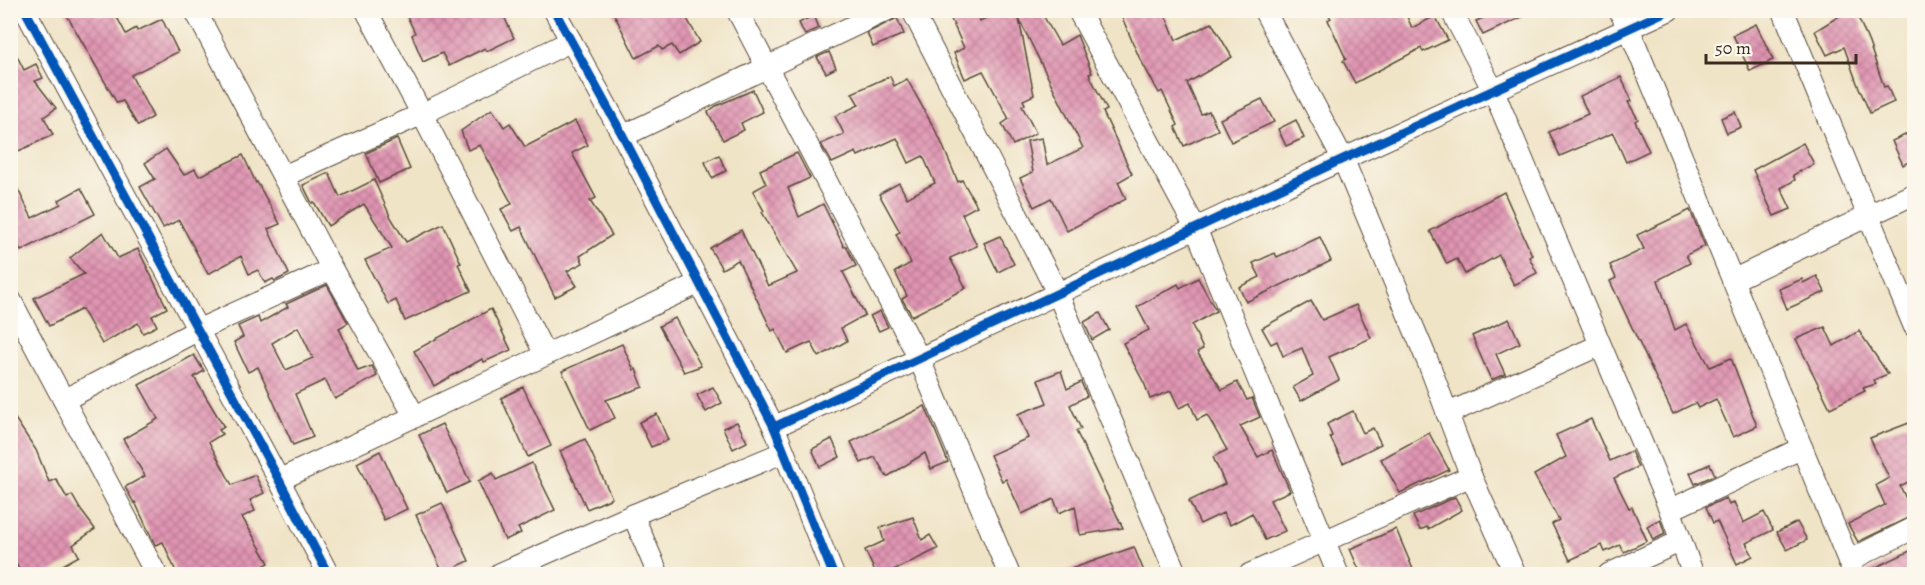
<svg xmlns="http://www.w3.org/2000/svg" width="1925" height="585" font-family="Alegreya,serif">
<defs>
<pattern id="building-cross-hatch" width="8" height="8" patternUnits="userSpaceOnUse" patternTransform="scale(1.5)"><rect width="8" height="8" fill="#e094b2"/><path d="M0 0l8 8M0 8l8-8" fill="none" stroke="#b77990"/></pattern>
</defs>
<rect width="100%" height="100%" fill="#fbf7ec"/>
<filter id="ink" filterUnits="userSpaceOnUse"><feTurbulence type="fractalNoise" baseFrequency=".0167" numOctaves="2"/><feDisplacementMap in="SourceGraphic" scale="12" xChannelSelector="R" yChannelSelector="G"/><feConvolveMatrix kernelMatrix="1 2 1 2 8 2 1 2 1" color-interpolation-filters="sRGB"/></filter>
<filter id="wash" filterUnits="userSpaceOnUse"><feTurbulence type="fractalNoise" baseFrequency=".008" numOctaves="4" result="noise"/><feDisplacementMap in="SourceGraphic" scale="24" xChannelSelector="R" yChannelSelector="G"/><feGaussianBlur stdDeviation="1.35" result="paint"/><feColorMatrix in="noise" values="0 0 0 0 0 0 0 0 0 0 0 0 0 0 0 0 0 1.4 0 .05"/><feComposite in="paint" operator="in"/></filter>
<g filter="url(#wash)">
<rect width="100%" height="100%" fill="#f0e4c7"/>
<g id="blocks">
<!-- building -->
<g fill="url(#building-cross-hatch)" fill-rule="evenodd">
<polygon points="64,10 95,10 99,17 113,10 126,34 136,28 137,31 162,19 178,52 131,75 153,117 138,126 123,101 117,103"/>
<polygon points="404,10 501,10 514,38 487,51 485,48 449,66 442,53 423,62 412,35 415,33"/>
<polygon points="612,10 682,10 700,42 679,55 672,45 662,50 659,46 636,58"/>
<polygon points="947,10 975,10 980,21 1001,10 1005,10 1009,19 1028,10 1040,10 1060,45 1077,35 1092,73 1089,74 1107,110 1103,112 1132,174 1118,182 1126,199 1067,231 1051,198 1034,207 1020,178 1033,172 1027,141 1042,138 1047,165 1083,148 1019,19 1034,95 1023,100 1025,104 1022,106 1036,133 1013,145 1002,124 1009,119 983,71 965,79 954,53 964,48"/>
<polygon points="1131,10 1163,10 1176,40 1212,23 1232,57 1187,83 1201,114 1209,111 1218,130 1184,146 1175,127 1178,125 1162,91 1159,93 1139,57 1121,15"/>
<polygon points="1324,10 1404,10 1412,28 1435,16 1448,40 1423,52 1421,48 1355,83 1343,61 1346,59 1328,20 1331,18"/>
<polygon points="1485,10 1537,10 1483,35 1476,21 1488,16"/>
<polygon points="1849,10 1855,10 1869,43 1884,87 1887,86 1894,102 1870,113 1857,83 1844,47 1827,55 1815,31"/>
<polygon points="814,15 819,28 805,35 799,23"/>
<polygon points="897,18 904,34 873,47 867,33"/>
<polygon points="1756,24 1773,60 1750,71 1733,35"/>
<polygon points="10,42 24,70 36,64 43,78 35,81 56,108 44,117 53,135 10,155"/>
<polygon points="829,52 836,68 826,73 817,57"/>
<polygon points="890,76 894,86 907,79 940,139 958,182 962,180 977,206 962,214 977,246 950,258 966,288 912,316 902,299 907,296 895,272 911,263 896,234 900,232 879,194 899,183 907,198 935,183 923,156 909,163 897,138 858,156 856,152 832,163 821,144 844,134 835,116 859,105 852,93"/>
<polygon points="1621,77 1632,101 1628,102 1638,119 1635,121 1649,151 1626,162 1613,133 1560,156 1549,132 1588,114 1580,96"/>
<polygon points="753,90 763,112 741,123 744,130 723,140 708,112 716,106"/>
<polygon points="1262,99 1274,122 1231,142 1220,119"/>
<polygon points="492,109 504,127 510,123 525,147 575,121 588,145 572,153 596,198 590,201 612,235 580,256 583,263 567,271 577,286 555,297 521,227 513,231 501,209 512,204 480,145 468,150 461,131"/>
<polygon points="1735,112 1741,127 1727,133 1721,118"/>
<polygon points="1296,120 1304,138 1286,146 1278,129"/>
<polygon points="1914,131 1914,159 1903,165 1892,141"/>
<polygon points="397,139 410,169 379,183 366,153"/>
<polygon points="1803,143 1814,164 1793,175 1795,180 1781,188 1791,209 1774,216 1753,170"/>
<polygon points="166,149 184,175 195,169 199,176 243,155 256,183 257,182 280,224 268,229 289,274 275,281 273,279 265,283 258,270 249,274 241,256 208,274 179,220 163,228 140,187 155,179 145,163"/>
<polygon points="797,153 810,178 788,188 799,217 823,204 844,247 846,246 856,266 843,272 865,315 841,328 847,341 819,357 811,342 787,353 775,329 772,331 738,260 722,269 710,248 741,230 768,286 797,273 762,212 764,211 753,191 766,184 760,170"/>
<polygon points="719,155 726,171 712,178 705,162"/>
<polygon points="10,173 32,218 61,204 59,200 81,188 95,214 21,251 10,230"/>
<polygon points="329,173 340,197 374,180 390,216 406,242 443,224 461,263 458,264 471,291 405,321 396,300 388,304 365,260 392,248 364,204 328,226 314,202 312,203 303,185"/>
<polygon points="1504,192 1532,255 1529,257 1537,273 1514,285 1499,255 1465,274 1457,259 1447,264 1430,231"/>
<polygon points="1690,210 1705,246 1686,255 1690,263 1658,280 1675,330 1686,324 1710,367 1731,358 1757,426 1733,437 1716,399 1698,408 1695,403 1673,414 1610,281 1616,278 1610,265 1644,249 1637,235"/>
<polygon points="103,232 118,258 138,249 167,308 152,316 157,326 143,333 138,323 102,344 82,309 49,326 34,298 84,274 70,258"/>
<polygon points="1000,236 1014,264 998,272 984,243"/>
<polygon points="1320,237 1331,261 1246,302 1239,287 1260,277 1253,263 1275,253 1277,257"/>
<polygon points="1817,276 1825,292 1787,309 1779,289 1802,279 1803,283"/>
<polygon points="1198,278 1216,311 1192,325 1203,349 1197,352 1222,390 1237,382 1247,400 1252,398 1260,417 1240,426 1258,457 1272,450 1290,491 1270,500 1285,531 1265,540 1252,513 1230,525 1223,513 1200,524 1189,501 1225,484 1213,457 1227,450 1207,415 1197,420 1190,403 1179,408 1171,391 1150,399 1145,385 1123,343 1149,330 1137,307 1178,284 1180,288"/>
<path d="M327,285L348,323L339,328L358,371L372,366L377,376L335,399L325,380L295,394L313,437L293,445L258,367L248,372L234,342L243,337L238,326L258,317L260,323L288,307L286,304ZM298,327L313,358L286,370L272,343Z"/>
<polygon points="1311,301 1322,320 1356,305 1371,338 1329,357 1339,380 1301,401 1293,387 1313,376 1302,348 1283,356 1277,341 1271,344 1262,328"/>
<polygon points="491,309 511,350 484,362 482,359 434,386 414,351"/>
<polygon points="880,311 888,327 879,331 870,316"/>
<polygon points="1100,313 1109,330 1092,340 1084,322"/>
<polygon points="675,318 701,366 684,372 659,326"/>
<polygon points="1509,319 1520,343 1496,354 1505,374 1491,380 1472,336"/>
<polygon points="1825,327 1834,346 1859,331 1888,374 1874,380 1876,384 1863,388 1865,391 1830,408 1796,339"/>
<polygon points="622,344 634,370 636,369 643,387 606,400 615,418 590,430 562,371"/>
<polygon points="194,355 204,371 194,377 224,427 219,430 222,434 209,442 232,485 255,475 264,493 250,500 255,511 242,517 269,563 251,573 249,568 234,574 177,574 163,542 155,545 135,502 134,503 125,487 145,476 123,439 158,419 139,385"/>
<polygon points="1061,371 1067,389 1081,382 1087,396 1070,405 1081,429 1076,431 1123,528 1080,535 1075,506 1059,513 1054,499 1022,514 1006,479 1002,481 990,455 1028,438 1018,414 1047,403 1038,380"/>
<polygon points="523,387 551,446 528,457 501,398"/>
<polygon points="713,387 722,403 706,412 697,395"/>
<polygon points="925,406 948,462 931,469 925,453 887,477 875,457 861,463 851,442"/>
<polygon points="10,411 36,450 49,482 56,479 67,498 72,495 80,509 95,529 73,545 79,556 47,574 22,574 10,554"/>
<polygon points="1353,411 1363,433 1373,428 1381,444 1343,463 1330,437 1332,436 1327,424"/>
<polygon points="657,414 668,440 651,447 639,422"/>
<polygon points="1591,419 1610,461 1631,451 1638,467 1614,478 1629,508 1632,507 1647,541 1624,552 1620,545 1605,552 1602,545 1570,560 1552,524 1559,520 1534,475 1566,457 1556,435"/>
<polygon points="737,422 747,442 733,449 723,428"/>
<polygon points="1909,423 1914,438 1914,479 1900,486 1914,515 1858,542 1848,524 1885,505 1876,485 1889,478 1870,438"/>
<polygon points="442,424 470,482 447,493 419,435"/>
<polygon points="1429,433 1449,470 1400,493 1381,459"/>
<polygon points="585,439 612,498 587,509 560,451"/>
<polygon points="832,439 840,457 820,467 812,449"/>
<polygon points="380,451 407,509 384,520 357,463"/>
<polygon points="532,463 555,510 518,528 521,533 505,540 478,481 493,473 496,480"/>
<polygon points="1710,464 1715,475 1695,484 1690,473"/>
<polygon points="1455,497 1462,510 1428,529 1427,527 1420,530 1413,516"/>
<polygon points="1726,498 1729,505 1734,502 1743,523 1764,512 1773,530 1746,543 1753,556 1737,564 1717,521 1713,523 1706,507"/>
<polygon points="442,503 469,561 443,573 416,515"/>
<polygon points="913,517 922,540 930,535 938,549 885,574 876,574 865,550 884,541 880,528"/>
<polygon points="1660,519 1665,534 1653,540 1647,526"/>
<polygon points="1797,522 1807,540 1787,550 1777,532"/>
<polygon points="1396,529 1415,574 1361,574 1350,549"/>
<polygon points="1134,547 1145,574 1062,574 1062,572"/>
<polygon points="1914,549 1914,574 1867,574 1866,572"/>
</g>
</g>
</g>
<g filter="url(#ink)">
<use href="#blocks" fill-opacity="0" stroke="#564637" stroke-width="1.5"/>
<g fill="none" stroke-linecap="round" stroke-linejoin="round">
<!-- street casing -->
<g stroke="#564637" stroke-width="23">
<g id="street">
<polyline points="25,10 279,480 328,574"/>
<polyline points="195,10 332,269 415,417"/>
<polyline points="366,10 422,114 545,354"/>
<polyline points="554,10 623,136 774,427 833,574"/>
<polyline points="737,10 919,358 1009,574"/>
<polyline points="912,10 1058,294 1176,574"/>
<polyline points="1078,10 1196,229 1338,574"/>
<polyline points="1264,10 1343,159 1430,367 1471,476 1515,574"/>
<polyline points="1451,10 1494,92 1670,510 1693,574"/>
<polyline points="1619,10 1629,29 1854,574"/>
<polyline points="1783,10 1914,326"/>
<polyline points="623,136 887,10"/>
<polyline points="284,176 422,114 571,41"/>
<polyline points="1733,280 1914,194"/>
<polyline points="10,299 156,574"/>
<polyline points="64,400 198,330 332,269"/>
<polyline points="1447,414 1600,345"/>
<polyline points="774,427 1343,159 1669,10"/>
<polyline points="279,480 699,283"/>
<polyline points="1670,510 1802,448"/>
<polyline points="633,515 658,574"/>
<polyline points="1848,561 1914,528"/>
<polyline points="499,574 633,515 784,452"/>
<polyline points="1250,574 1471,476"/>
<polyline points="1609,574 1681,541"/>
</g>
</g>
<!-- street -->
<use href="#street" stroke="#fff" stroke-width="21"/>
<!-- cycleway casing -->
<g stroke="#fbf7ec" stroke-width="13">
<g id="cycleway">
<polyline points="25,10 279,480 328,574"/>
<polyline points="554,10 623,136 774,427 833,574"/>
<polyline points="774,427 1343,159 1669,10"/>
</g>
</g>
<!-- cycleway -->
<use href="#cycleway" stroke="#0057b8" stroke-width="9"/>
</g>
</g>
<!-- margin -->
<rect width="1925" height="585" fill="none" stroke="#fbf7ec" stroke-width="36"/>
<!-- scale -->
<path d="M1706 54v9h150v-9" fill="none" stroke="#3b2a1e" stroke-width="3"/>
<text x="1715" y="54" font-size="18" fill="#3b2a1e" stroke="#fbf7ec" stroke-width="4.5" paint-order="stroke">50 m</text>
</svg>
